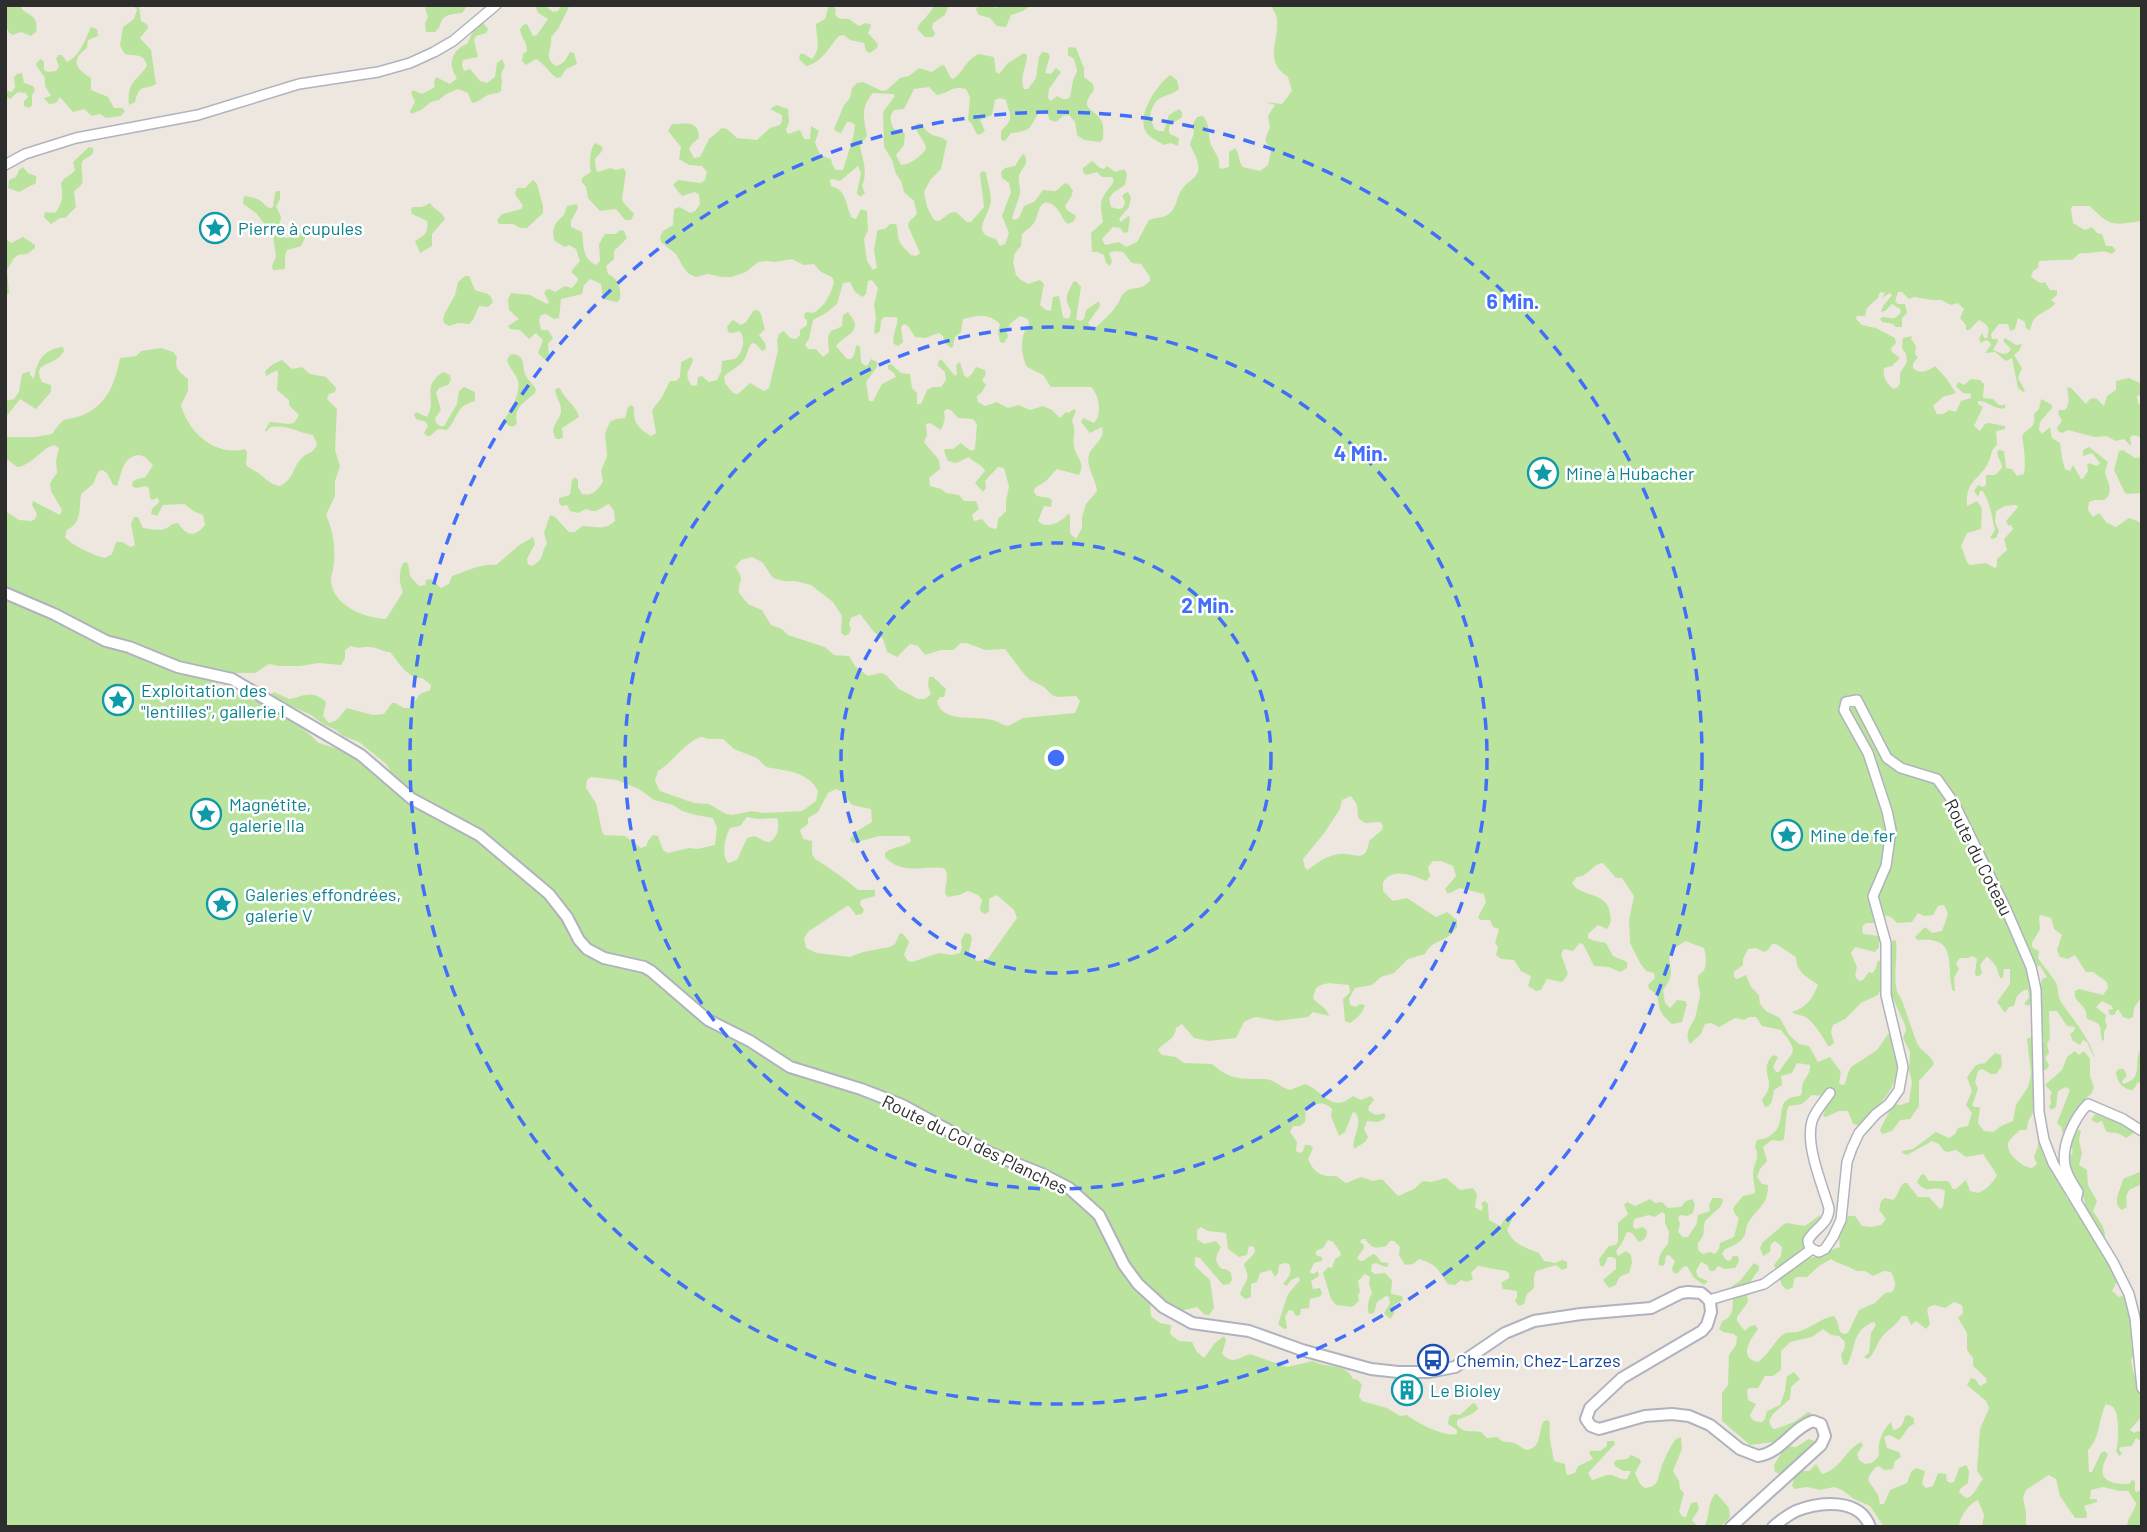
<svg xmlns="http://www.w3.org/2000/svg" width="2147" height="1532" font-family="Barlow,sans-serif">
<rect width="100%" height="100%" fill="#eee7e0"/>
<!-- green -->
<g fill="#bae49d" fill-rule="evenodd">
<path d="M5,5H20C24,17 40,12 36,32L31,36L21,32L13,35L9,33L5,24Z"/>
<path d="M133,5H139L141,21L147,24L148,28L140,38L151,50L156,84C143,91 140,83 135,102L129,105C127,81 136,82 147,66C144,52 135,57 125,54L120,46L123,27L134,19L137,10Z"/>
<path d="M424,5H468L462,13C449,15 443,13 439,28L435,32H426L425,24L428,17Z"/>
<path d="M535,5H544L553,12L558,11L562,5H570L558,29L551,37C553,48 542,59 557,66L564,62L570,52L574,53L577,64L566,69L561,77L557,78C549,73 545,64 536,59L526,65L522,61L523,54L527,51C527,41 521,38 520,29L523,25L527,24L533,36L537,35L548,19L538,13Z"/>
<path d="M829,5H833L836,10L835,15L840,19H849L859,26L865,23L870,24L871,26L868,33L878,44L877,48L870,53L866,51L864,43L850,40L844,35L839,36C829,47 822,63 806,66L799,59L800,54H804L812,59C822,48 816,37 816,24L825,19Z"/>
<path d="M934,5H949L945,15L933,23L932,28L935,33L933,37H925L917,29C921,19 930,16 934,5Z"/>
<polygon points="978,5 993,5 994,8 1004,5 1031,5 1023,11 1011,15 1006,27 997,26 990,18 979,15 976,10"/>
<path d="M1271,5H2142V221C2114,224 2112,229 2090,206H2072L2071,209L2073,223L2085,230L2092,227L2097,233L2102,234L2106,246H2112L2116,250L2112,254C2100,248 2093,255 2080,253L2072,260C2070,259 2042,261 2039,261L2038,268L2033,271L2031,277L2040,283L2045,282L2050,290H2057V295L2051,300L2055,303L2054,305C2042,316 2033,312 2030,331L2026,328L2025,322L2018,318L2015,329L2010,331L2008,324H1999L1991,334L1992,339H1998V341L1993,350L2003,354L2008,353L2011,349L2003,341L2005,338L2016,345L2022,344L2019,351L2014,355L2022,368L2018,378L2025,391L2023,392L2018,388L2012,358L2006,361L1995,352L1985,353L1991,345L1990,342L1986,340L1981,343L1979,339L1982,333L1984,338H1987C1990,327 1988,325 1979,320L1969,330H1966V325L1960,318L1964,309L1958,303L1951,305L1941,300H1932L1914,297L1909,299L1902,292H1898L1895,301L1898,304H1905L1907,313L1902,318V327H1896L1893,324L1882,322L1880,319L1882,317C1891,317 1894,322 1901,312L1900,309L1892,304L1885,311L1881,312L1883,306L1892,295L1890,293L1882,298L1885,293L1880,292L1878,298L1867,308L1865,316H1857L1856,319L1862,325L1876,328L1895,338L1896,343L1891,348L1892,352L1900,358L1892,366L1884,368C1882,377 1887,384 1894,389L1898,387L1900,383V373L1907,362L1906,354L1902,348L1903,338L1912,336L1911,339L1916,346L1915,354L1918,357L1913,364V368C1920,375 1928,371 1935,366L1946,378L1956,393L1943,397L1933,406L1937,414H1943L1949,410L1956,412L1961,401L1971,398V394L1963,393L1956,386L1958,382L1964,385L1971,379L1980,380L1984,384L1983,398L1993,399L1999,405H2005V408C1996,411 1987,400 1978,401V404L1983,407L1974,426L1980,431L1985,424L1989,423L2005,426V429L1996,431L1997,445C1990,451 1992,454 1989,461C1981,480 1965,479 1967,506L1977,501L1982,508L1981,529L1967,533L1961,546L1967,562L1970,565L1986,563L1995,568L1997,566V559L2007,550L2004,539L2013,529L2012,526L2008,525L2006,521L2018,507L2016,505L2005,506L1996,511L1995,522L1999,531L1996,538L1992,539L1990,538L1995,530C1991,514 1991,506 1983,491H1980L1978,497L1974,491L1978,485L1983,487L1986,485V475H1995L2002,468C2002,463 1998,458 1997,452L1999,450L2004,451L2006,468L2012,469L2017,476L2024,474C2026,461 2024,448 2022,436C2028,426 2036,430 2034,414L2039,409L2041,399L2052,405V408L2040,422L2039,430L2042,434L2050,427L2052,438L2060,443L2062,458L2065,469L2070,471L2073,465L2081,479H2083L2088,471L2087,465L2089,463L2097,466L2100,463L2092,453L2083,456V450L2089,447L2108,462L2105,472C2107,481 2115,493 2104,500H2094L2089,502L2088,510L2093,517L2099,513L2107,523L2116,527L2129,518L2142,523L2140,999L2134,1008L2133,1017L2129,1019L2123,1017L2118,1009L2114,1015H2110L2108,1010L2113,1009L2112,1006L2102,1001L2096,1007L2106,1015L2105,1021L2107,1026L2104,1032V1040L2102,1041C2099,1024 2104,1025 2087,1019C2086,1016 2087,1013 2085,1010C2082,1002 2073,1002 2075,991L2079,989L2103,995L2108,988L2107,982L2093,972H2086L2075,955L2068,959L2060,957L2057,950L2062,935L2054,929L2051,918L2041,915L2039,917L2040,929L2032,943V947L2039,951L2038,958C2043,966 2050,973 2055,981C2059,987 2057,995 2061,1002C2072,1018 2091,1040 2095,1059L2087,1042L2083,1040L2080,1045L2073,1041L2070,1034L2074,1031L2075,1027L2067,1026L2057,1011H2049L2050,1038L2047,1044L2049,1053L2045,1058L2049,1065L2047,1069L2040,1072L2037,1105L2028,1122L2027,1130H2020C2016,1134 2009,1139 2008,1144C2007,1155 2022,1167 2032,1168L2037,1164L2034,1157L2038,1146V1137H2040C2041,1145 2042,1157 2048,1164C2055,1174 2067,1185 2066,1198L2085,1210C2088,1197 2070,1176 2068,1160L2073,1152L2070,1144L2078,1130L2081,1131L2079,1140L2082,1153L2079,1165L2087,1170L2088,1185L2097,1201L2093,1211C2097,1218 2106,1228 2105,1236C2104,1238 2102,1239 2102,1241C2099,1253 2105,1264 2115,1269L2118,1280L2112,1291L2119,1297L2126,1295L2127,1298L2126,1301L2133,1338L2131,1343L2134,1355L2131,1360L2134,1375L2141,1377V1417L2130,1430L2134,1433L2138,1431L2142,1432V1442L2136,1438L2132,1446L2121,1447L2119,1449L2122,1454L2119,1456L2116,1451C2119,1444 2119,1417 2115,1410C2113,1405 2111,1406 2106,1404C2098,1419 2101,1437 2088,1450L2089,1472H2092L2101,1453L2105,1451L2108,1455C2095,1477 2106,1485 2129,1484L2132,1480L2135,1481V1491L2137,1492L2142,1489V1527H2127C2127,1516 2135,1513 2136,1503L2128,1491H2119L2103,1487L2091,1490L2090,1499H2097V1502L2084,1506L2087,1514L2086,1518H2075L2060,1496L2056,1479L2049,1475L2026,1490L2023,1498L2026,1512V1527H1982L1984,1515L1978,1500C1969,1504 1959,1517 1959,1527H1884L1870,1506L1854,1499L1842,1490L1834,1487L1820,1490L1807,1487L1795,1489L1792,1486L1794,1479L1775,1472L1774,1465L1782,1452L1773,1442L1750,1445L1722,1421V1393L1728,1385L1729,1355L1736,1345L1737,1337L1734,1334L1723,1332L1719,1329L1722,1321C1737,1316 1732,1300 1732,1286L1740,1281L1754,1263L1759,1266V1270C1751,1279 1745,1289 1748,1302L1737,1317V1321L1745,1331L1750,1326L1755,1325L1758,1329C1751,1339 1737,1357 1758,1362C1767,1356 1773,1344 1781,1336C1787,1331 1790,1333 1797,1332C1810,1329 1820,1318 1834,1316L1837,1321L1840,1332L1844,1334L1848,1333L1859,1310L1875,1303L1885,1293L1892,1292C1897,1285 1895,1280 1891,1272L1884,1271L1873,1276L1865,1271H1856C1848,1265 1839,1265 1831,1259L1819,1266L1807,1277H1797L1794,1279L1793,1287L1787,1290L1782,1285L1774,1265L1781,1256L1782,1247L1775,1241L1771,1244L1770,1252L1763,1256L1760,1248L1763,1242L1783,1225L1786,1223L1805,1226L1820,1215L1821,1220C1811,1231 1804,1237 1802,1253L1807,1258C1818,1258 1829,1250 1840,1247L1839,1238L1848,1216H1855L1862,1226L1872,1227L1881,1225L1886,1219L1879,1210L1881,1201L1885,1198L1893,1200C1899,1195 1898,1188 1904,1183H1907L1918,1197H1929L1940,1209L1943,1207L1945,1191C1934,1184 1927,1196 1917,1182L1921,1175L1924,1174L1929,1181H1948L1953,1189H1956L1966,1180L1970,1191L1978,1193C1987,1189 1992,1184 1997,1175L1983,1154L1966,1157L1956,1150L1948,1152L1944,1151L1939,1144L1932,1141L1907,1155L1902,1153V1151L1913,1149L1936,1132L1949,1138L1955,1134L1958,1128L1968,1126L1972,1113L1966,1105L1972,1091L1967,1077L1976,1065L1985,1063L1995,1053L2001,1055L2002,1066L1996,1074H1991L1982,1069L1978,1071L1975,1082L1978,1089L1972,1105L1974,1107H1980L1978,1123L1984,1131L1993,1132L2001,1126L2013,1121L2016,1105L2028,1087L2031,1074L2027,1039L2033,1036L2038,1042H2044C2040,1029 2042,1015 2042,1002C2043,994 2039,989 2042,979L2047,977L2040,966L2034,965L2032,1001L2029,1006L2024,1004L2029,997L2028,990H2024L2017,996L2014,1006L2009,1007L2005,1013L1997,1002L2010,984V969H2004L2003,978H2000L1996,966L1987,956L1980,965L1982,973L1979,976H1976L1975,972L1977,959L1972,956L1968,958H1960L1956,963L1959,969L1954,978L1955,991H1953C1945,965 1960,936 1917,940L1915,937L1925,927L1932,933L1942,931L1948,914L1944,905L1938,906L1933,915L1924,916L1918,913L1912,922L1897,923L1891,917L1884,915L1877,918L1874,923H1866L1862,927L1863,934L1879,936V947L1875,952L1855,947L1851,953L1857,967C1856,973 1853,975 1859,981L1863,980L1869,972L1872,973L1875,970L1878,961L1882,960L1881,989L1878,995L1861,1003L1845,1019L1833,1025L1831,1032L1834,1043L1830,1046H1828C1823,1037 1815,1024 1807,1018C1802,1014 1797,1016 1792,1012C1807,1007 1812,999 1818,985C1807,977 1796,972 1796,957L1776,944H1772L1768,950L1764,952L1756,948L1748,949L1743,959V965L1734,972V977L1737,979L1746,975L1751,987L1759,995L1760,1004L1766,1011L1780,1018L1789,1035L1799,1044L1809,1046L1818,1062L1830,1057L1841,1072L1839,1083L1841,1085L1845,1084L1848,1073L1851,1067L1877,1050L1888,1034L1892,1035C1892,1038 1892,1042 1892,1046C1893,1049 1895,1053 1896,1056C1900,1079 1890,1095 1874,1109C1868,1114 1866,1121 1860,1126L1853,1124L1848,1111H1839L1826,1117L1823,1116L1829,1099L1825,1096L1812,1095L1802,1104L1789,1106L1787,1110L1784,1139L1781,1141L1772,1140L1763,1147L1767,1161L1760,1169L1757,1177L1762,1184L1768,1185C1768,1206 1757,1208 1748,1223C1745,1228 1747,1233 1743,1238C1738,1244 1731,1247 1725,1249L1722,1254L1726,1260L1730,1261L1733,1256H1738L1739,1261L1735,1268L1725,1269L1718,1266L1714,1271H1710L1707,1265L1701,1262L1696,1271L1698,1277L1708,1281L1704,1285L1694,1278L1687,1266L1683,1267L1677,1274L1673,1272L1672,1268L1675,1261L1669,1255L1666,1256L1665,1263L1663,1266L1659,1265C1657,1257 1663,1249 1668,1244L1669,1232L1665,1223V1214L1662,1212L1655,1217L1649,1215L1634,1219L1633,1227L1636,1229L1643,1227L1647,1231C1647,1237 1645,1240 1639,1242L1632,1233L1627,1232L1622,1243L1616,1251L1618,1256L1626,1251L1631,1255L1632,1263L1629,1273C1620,1276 1619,1276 1616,1285L1609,1288L1603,1280L1616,1269V1259L1613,1257H1608L1604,1266H1600L1599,1259L1609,1246L1615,1245L1618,1242V1223L1628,1214L1624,1205L1627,1202L1635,1206L1650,1199L1655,1203L1662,1202L1668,1208L1681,1207L1686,1201L1692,1199L1695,1204L1693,1213L1687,1216L1680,1215L1678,1218L1680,1224L1678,1232L1683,1237H1688L1697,1223L1698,1215L1710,1211L1709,1204L1713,1198H1721L1723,1200L1721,1206L1705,1221C1702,1232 1707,1233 1698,1243V1250L1703,1254L1710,1252L1715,1254L1719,1249L1720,1243L1734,1237L1739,1218L1735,1214L1733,1208L1743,1196L1753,1194L1755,1192C1755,1185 1753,1180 1753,1174C1753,1163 1761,1158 1755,1147L1757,1140C1761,1139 1765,1139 1768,1137C1792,1124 1769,1098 1800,1096L1802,1093C1801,1077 1811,1077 1810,1065L1797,1063L1792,1073L1781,1076L1782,1085L1774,1090L1772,1101L1768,1107L1764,1106L1762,1100C1764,1097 1767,1093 1768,1090C1773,1078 1759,1070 1773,1055L1778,1057L1773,1067L1776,1072H1779C1792,1050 1801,1055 1781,1030L1762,1026L1756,1017H1749L1744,1020L1735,1018L1719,1027L1711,1023L1705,1024L1701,1034L1690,1044C1684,1033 1690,1028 1695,1018C1696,1016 1699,1000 1700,996C1701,990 1697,986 1698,980C1699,971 1699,977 1704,970C1707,964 1706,954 1704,948L1685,941C1681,945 1673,947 1671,952C1665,964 1679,970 1663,990L1665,1003L1670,1008L1677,1000L1685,1001L1687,1004L1682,1022L1672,1024C1668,1021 1662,1015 1660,1010C1657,1000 1660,995 1649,989L1648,985L1655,978L1654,973L1646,971L1640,963L1630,943L1629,920L1634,896L1622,878H1616L1603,863C1592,864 1588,877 1577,877L1572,883C1581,898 1607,891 1610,913C1611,920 1611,923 1607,929L1598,925L1588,934V938L1595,941L1606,943L1613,956L1627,962V968L1620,972L1609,967L1594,966L1583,944L1580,943L1573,951L1564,949L1561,954L1568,974L1562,982L1547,979L1541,990L1536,991L1528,986L1531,976L1521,971L1514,960L1501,959L1496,955L1498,947L1495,943L1499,929L1493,927L1490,920H1480L1478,917L1486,902L1484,894L1460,888L1450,893H1447L1445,889L1456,876L1453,866L1441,861H1433L1428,867L1430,876L1426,881C1413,875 1393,867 1383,882V891L1393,901L1407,898L1436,917L1447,912L1457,920V927C1445,945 1433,938 1425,954L1408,959L1394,973L1381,977L1372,985L1355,988L1349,999L1350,1005L1356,1007L1360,1004L1365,1005C1363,1013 1357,1018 1350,1023L1345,1021L1343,999L1350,992L1349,985L1329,983L1321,985L1316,988L1313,998C1318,1005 1327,1007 1329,1016L1313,1012L1308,1017L1277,1021L1256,1017L1250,1019L1244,1022L1236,1038L1209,1041L1194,1038L1182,1024L1176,1028C1175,1040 1164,1042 1158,1050L1162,1055L1176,1057L1184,1063L1212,1064C1230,1080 1241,1079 1264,1079C1274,1079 1281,1088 1290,1090L1305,1084C1324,1091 1331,1114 1353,1096L1361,1100L1371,1096L1374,1100L1369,1106L1368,1110C1374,1115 1377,1116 1383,1113L1386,1115L1384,1119L1378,1122L1367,1121L1364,1129L1368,1137L1365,1142L1354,1149C1351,1137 1363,1127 1356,1113L1353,1112L1345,1132L1339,1136L1331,1116L1332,1109C1323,1100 1318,1104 1306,1107L1305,1122L1300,1126H1293L1290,1132L1297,1142L1296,1151L1300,1153L1303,1151L1305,1145H1310L1313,1148L1308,1159C1314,1173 1321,1177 1336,1176L1346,1183L1361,1177L1373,1181L1382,1179L1398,1196L1414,1189L1423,1181L1431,1182L1446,1178L1460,1190L1473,1188L1477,1194L1475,1207L1481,1211L1483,1208L1481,1203L1485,1201L1488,1204L1489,1220L1500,1226L1507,1216H1511L1512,1220L1507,1230C1515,1246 1525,1247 1539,1253L1544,1261L1555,1263L1562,1260L1567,1262V1268L1562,1270L1556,1265L1536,1271C1530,1283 1540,1286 1527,1294L1524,1304L1519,1306L1515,1301L1517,1297V1291L1503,1289L1501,1283L1509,1278V1273L1506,1271L1478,1266L1471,1273L1473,1279L1467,1282L1461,1280L1455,1285L1448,1284C1436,1269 1440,1266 1419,1259L1413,1264L1405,1265L1399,1255L1400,1247L1394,1241H1390L1386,1246C1374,1249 1372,1248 1365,1239H1362L1360,1242L1364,1245V1248L1357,1258L1360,1261H1363L1373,1254L1376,1255L1381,1262L1388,1263V1266L1385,1267L1376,1263L1372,1264L1371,1271L1375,1274L1385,1273L1392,1280L1391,1294L1402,1296L1403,1300L1394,1305V1314L1390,1319L1384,1313L1390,1303L1389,1297L1386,1296L1377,1302L1374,1313L1369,1314C1366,1307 1369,1299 1372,1293L1369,1284L1370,1277L1365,1274L1358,1281L1360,1292L1358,1295L1359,1301L1352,1307L1336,1305L1331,1299L1323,1273L1328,1267L1332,1268L1335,1259L1340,1256L1341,1253L1333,1242L1328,1240L1323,1248L1316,1251V1255L1322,1257V1261L1314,1263L1310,1272L1313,1274L1318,1271L1319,1276L1311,1281L1313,1289L1320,1288L1322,1294L1319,1297L1310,1299L1309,1308L1301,1309L1300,1315L1296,1316L1293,1311L1289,1310L1285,1317L1287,1328L1284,1329L1278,1324L1288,1294L1300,1280L1298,1277L1291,1280L1287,1286L1283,1284C1288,1278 1293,1272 1289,1264L1285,1263L1279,1265L1278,1273L1275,1277L1271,1270L1260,1273L1257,1282L1251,1284V1297L1245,1299L1240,1294C1246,1278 1251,1282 1244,1265C1247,1259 1253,1257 1255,1251L1254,1247L1249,1246L1247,1255L1239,1257L1228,1249L1226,1233L1208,1231L1201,1227L1197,1230V1239L1204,1244L1216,1241L1221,1247C1216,1256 1213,1261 1222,1269H1226L1231,1273L1232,1280L1229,1284L1223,1285L1200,1258L1195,1257V1266L1210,1280L1214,1308L1209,1315H1205L1197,1307L1180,1311L1159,1295L1150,1305L1151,1316L1160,1323L1171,1325L1170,1334L1179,1341L1192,1342L1197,1352L1204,1358L1215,1343L1224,1336L1226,1340L1222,1354C1233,1365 1238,1358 1250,1354L1287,1367L1313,1361C1326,1369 1346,1362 1353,1379L1358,1380L1362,1385L1359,1396L1362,1401L1387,1408L1400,1416L1407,1415C1417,1423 1444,1437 1457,1434V1430L1448,1424L1449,1417L1453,1414L1460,1415L1473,1403L1476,1404L1478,1409L1472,1414L1457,1420V1425C1465,1434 1470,1430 1481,1432L1487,1438L1498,1437C1503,1445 1507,1440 1514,1443C1518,1444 1522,1448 1526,1450C1543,1448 1537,1432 1544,1421L1548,1420L1550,1424C1548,1436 1552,1448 1554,1461L1565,1464L1566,1473L1568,1475L1575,1473L1578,1466L1593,1459L1589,1453L1590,1451H1600L1607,1446V1441H1614L1615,1444L1588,1473L1592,1480C1599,1479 1605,1474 1612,1475C1619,1477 1620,1480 1627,1479L1631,1471H1623L1615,1466L1614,1463L1616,1460L1627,1459L1631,1455L1640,1459L1641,1462L1635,1473L1640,1484L1645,1488C1650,1487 1653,1487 1656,1483C1659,1479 1658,1476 1660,1472C1662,1463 1670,1446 1676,1439L1681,1437L1682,1449L1673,1471L1679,1481L1680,1489L1684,1493L1679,1512L1683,1517H1686L1691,1503L1697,1502L1699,1509L1692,1520L1698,1527H5V511L19,520L31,521L35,519L37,514L32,505L33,501L60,515L62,510L51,491L50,483L57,473L56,461L59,448L54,445C40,449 33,465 17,467L8,460L5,462V437H35L52,434C67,413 62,423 83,415C108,404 115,383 120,358L136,356L141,351L161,348L173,352L177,357C174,369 179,371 188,379V391L181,405C188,432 215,457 245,449L247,452L246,465C249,468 252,469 255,471C266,477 266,483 280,486C295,478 292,468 301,459C308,451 313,455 317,444L313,435C298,433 284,423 269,428L266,432L265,430L270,422L289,424L294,423L299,415L289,405V400L277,390L278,373L277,370L266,376L265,371L273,364L282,360L292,369L302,367L310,374L326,377L336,388L335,392L329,394L327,399L337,409L335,450L340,466L335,481V496L326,515C334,533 336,550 333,570C332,574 331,576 331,581C333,606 365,618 386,619L403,592C399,583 398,571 404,562L408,563L410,576L419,586L425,585L426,580L431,579L441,588L449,584L452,576C467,571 481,563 496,565L518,546L533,537L535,544L527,559L528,564L532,566C546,558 540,553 547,544L544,533L550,515L555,517L569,532H575L582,526C594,525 603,532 615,521L614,511L609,504C599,508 598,514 586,509L578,513L570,511L567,505L562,506L559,503V498L570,495L572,480L575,477L578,480V487L582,494C594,496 596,491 603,482L601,471L607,456L605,433L610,422L616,419L625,418L628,407L631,405L634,407C633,423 638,428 651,436L656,433L652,410L662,397L670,381H676L680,377L681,362L691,357L693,359C691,372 682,371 692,386L697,385L698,377L702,376L709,382L717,380L721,372L722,361L735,359C743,352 746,340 740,331L733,333L728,332L727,326L733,320L741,325L746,322L754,310L759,311C763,316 762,322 765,329L759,335L765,343L766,349L762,351L756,344L752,343C747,348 748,354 744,360C739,368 729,370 724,377L725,383L733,393L738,394L750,383L764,391L769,388L778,350L777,341L779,334L784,331L790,338L796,339L800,335V330L807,325V320L804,318L805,313L808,312L813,313C825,307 831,294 834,282L832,277L821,272L814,264L804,265L792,259L775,262L766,261L758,262L746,272L731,277H722L708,274L696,277L689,274L683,267L676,254L661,242L660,237L663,231L673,225L674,209L680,207L690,213L695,211L700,204L699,195L695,192L682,196L673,185L678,180L701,183L705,180L707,172L702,166L689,165L679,159L681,147L668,131L672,124C685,124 699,119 699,138L692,144L689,149L694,158L700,157L709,139L722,128L727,129L737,138L757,140L770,128L780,125L782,121V115L770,109L776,105L788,109L789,122L786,130L788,134L800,130L804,139H810L811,126L819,131L815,142L820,155L831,159L833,166L836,170H843L853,138L855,125L851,122H847L841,133L837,132L834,129L844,105L850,98L852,88L857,83L863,82L882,91L887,90L900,78L909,76L919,68L932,72L942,65L945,66L950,77L953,79C965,71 964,61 979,54L994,57L996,72L999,74L1008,63L1024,53L1027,55C1027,67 1019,77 1024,89H1028L1036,78L1039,57L1042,52L1048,53L1050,56L1045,73L1051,74L1056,68L1061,72L1049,89L1048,98L1051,101L1057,96C1074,106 1070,90 1073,81C1074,77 1077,74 1077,70L1074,59L1068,55V48L1070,47L1076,48L1084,68V77L1093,84L1094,90C1077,112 1095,106 1102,122C1104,128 1103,134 1103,139L1100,142L1084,140L1077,135L1075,122L1069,115L1063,116L1056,122L1050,120L1047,113L1041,111C1028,124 1037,131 1011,133L1005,141L1001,140V131C1015,117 1010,117 1006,100L1000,98L995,100L992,115L980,120L985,131L979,135L976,133L972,124L968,120L970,97L966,89C951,85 950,93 937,95L929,87L914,89L904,109L894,110C889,116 890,122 894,129L901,130L905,134L904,145L896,155L901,165C910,165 921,156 926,149C925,139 917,135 915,126L918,123L921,124C933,141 938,133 947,141L941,169L931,179L924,192L927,207L934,220L939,221L950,213L956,212L967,222H971L984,207L980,174L982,171L986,172C987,181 991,192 991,201C990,210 981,223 982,229C983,236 990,237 996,239L1000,246L1005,244L1009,233L1002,216L1011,192L1009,183L1002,178L1001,172L1005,168L1015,166L1022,155L1024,154C1030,165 1022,166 1019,176C1018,182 1021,188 1020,194C1018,202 1014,210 1012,218L1015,220L1019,218L1024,206L1034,202L1043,190L1056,191L1065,183L1069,185L1073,191L1071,197L1065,206L1067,210L1076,216L1074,221L1068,224C1061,219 1061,210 1053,205C1039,196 1039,214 1035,221C1033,226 1026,230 1022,234L1021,246L1015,253L1013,262L1016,275L1021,280L1028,284L1040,280L1044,284L1040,305L1046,310L1051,311L1053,297L1059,296L1063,317L1067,319L1070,317C1072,309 1069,308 1067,302C1065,296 1071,286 1074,281L1077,282L1081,287L1076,319L1080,321L1084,319L1086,310L1099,301L1100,306L1088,323L1090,326L1096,327C1103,320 1111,314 1116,306C1121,301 1119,297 1125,292C1135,285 1139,292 1150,281V277L1141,264L1132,263L1123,252L1114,251L1109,253L1112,261L1110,266L1106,263L1104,255L1097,252H1092L1091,233L1103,222C1102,214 1099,204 1103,197C1106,191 1111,187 1114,181L1112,177H1102L1097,172L1086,175L1083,172V168L1092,161L1100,168L1104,169L1107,166L1115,172L1124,169L1127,174L1125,185L1113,193L1109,199L1111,207L1118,209L1123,208L1125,202L1122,196L1125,193L1128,192L1131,197L1129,207L1119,219L1121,222L1128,216L1130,217L1128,232L1124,233L1120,228L1113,227L1102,239L1105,245L1119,242L1126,247L1137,242L1149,220C1154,218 1160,218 1165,216C1178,211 1175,197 1183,188C1187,182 1196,179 1198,171C1200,161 1193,153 1190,144L1194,133L1193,124L1197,117L1203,116C1211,125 1207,134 1211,145C1215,153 1220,157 1219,167L1221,169L1229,167V152L1235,148C1240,154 1238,161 1243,167L1260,171L1268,165L1271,151L1265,140L1270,127L1268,116L1275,105L1265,102L1282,104L1292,91L1288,77C1263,60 1279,43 1277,20C1277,14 1273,11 1271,5ZM873,93L893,94L895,96L883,112L884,147L892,160L896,174L901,181L904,192L914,201L917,214L909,222L908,226L920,253L916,256C906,253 914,257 906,250C895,239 900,237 896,224H890L885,229L878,230L877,232L874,250L877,268L873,270L867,261L864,239L868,230L867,211L861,209L856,219L852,218C845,206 848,190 831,186L830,180L832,179L840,181L858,166L861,173L857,193L860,197L865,193L862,186C868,171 863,161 860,146L867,136C864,118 860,109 873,93ZM872,280L878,288L874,305L876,317L874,332L876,334L880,331L881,321L884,317H897C899,327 891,334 894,344L898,346L903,342L901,327L904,324L908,326L915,337L925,338L939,333L943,336L945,343L951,348L953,347L955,337L961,332L963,319C979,316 986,312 1000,324L998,332L1000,342L1004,343L1008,337L1007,332L1010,324L1020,316L1028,319L1029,324C1020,335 1020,354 1027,367L1043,375L1051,387H1091C1100,396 1102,415 1094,423L1083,418L1081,422L1090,433L1102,427C1105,439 1096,442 1090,452C1084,464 1096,479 1097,491L1086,504L1082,517V528L1076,539L1070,533V515L1068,514C1061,522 1047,530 1038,521L1044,506L1051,507L1052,500L1049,498L1037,496L1034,492L1035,488L1046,481L1057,469L1079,475C1086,462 1076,458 1074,446C1072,435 1077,433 1072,421L1076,411L1074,409L1068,413L1066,412L1060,418L1052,410L1043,406L1030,410L1019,405L1008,408L997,402L985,406L978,402L977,396L982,392L986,385L982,380L986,374L985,370L976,367L972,374L967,378L964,375L960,362L956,365L957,374L955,376L941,359L938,362V366L945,372L946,380L941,387H933L927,390L921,404H917V393L912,388L910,374L901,373L891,364L888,365V369L894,373L896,377L882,384L873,401H869L866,382L877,367V362L871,359L867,366L864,365L861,362L860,347L858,345L856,346L854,355L851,359H847L836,346C847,333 865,332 848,312L843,315L842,326C839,328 836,329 833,330C825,335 829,344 829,352L823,357L816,349H808L805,345L809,339L813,320L826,313L837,304L843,283L850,282L855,292L862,297L866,294L868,281ZM947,409L951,410L958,418L973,419L977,424L975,449L971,451L961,443L953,449H945L944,451L948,461L956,463L969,457C974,463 982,464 985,471L975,483L983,492L986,488L985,481L998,467L1004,468L1009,487L1006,500V511L998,519L997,528L995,529L989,527L982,519L974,521L972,515L979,509L976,501H964L959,495L946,493L941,489L930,486L929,478L940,469L939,460L924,442L927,435L926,424L930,423L941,430L945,419L944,411ZM139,455L145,457L153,465C142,484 148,474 133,481L132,486L136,488L146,486L149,488L150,498L152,500L158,498L159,502L152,509L151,514L157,516L163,505L184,504L195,512L203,515L205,525C194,538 187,536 178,523C171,523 171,527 164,529C159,531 149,529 143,528L138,517H134L131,524L135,545L131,547L122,542H116L112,554L105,558C94,556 72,545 65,537L67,530C82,523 79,508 81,494L93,484L98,472L102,470L107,473L113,485L117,486C122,473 122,457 139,455ZM752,557L762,562L773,578L784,581H795L811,585L833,602L842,616L841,633L845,636L849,634L851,629L849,624L851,618L860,614L874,632L883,639L887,652L897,657L910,644L918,646L925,655L941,650H953L961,643H967L985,650L1005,649L1024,674L1030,680L1044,687L1052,695L1057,697L1076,696L1080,701L1075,713L1023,718L1008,726C1002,725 998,721 992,720C974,715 942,724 937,701L940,697H944L946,689L933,677H929L928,686L931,694L925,699H918L899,689L886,675L881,673L868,676L855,666L849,656L834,655L825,647L788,635L782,629L771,625L762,610L748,604L739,593C738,578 746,581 735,567L741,560ZM351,646C359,649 361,647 368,647C376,646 382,652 390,652C399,662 403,672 416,678H422L431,685L430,690L420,694L410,708H404L395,703H392L384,714L373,715L347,708C341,714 339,721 329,723L323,716L326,702C312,689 304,696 289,699L274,692L271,694L289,705L311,715L323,724L336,730L343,736L359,742L386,764L390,770V775L382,780L376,777L358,760L335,748L319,743L308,733L280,714L247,697L221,689L217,684L219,676L239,673H255L269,664L279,666H300L319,663L341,665L345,658V650ZM702,737L708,739H723L734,749L757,758L766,767C786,771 808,771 818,791L816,801L802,811L764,813L752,811L732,815L726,814L709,804L694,803L660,791L655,781L658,771C671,764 689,738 702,737ZM591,777L617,780L639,789L654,800L673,805L682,811L696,815L713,818L717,828L715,845L697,849L689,848L668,853L663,850L658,836L653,835L648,841L646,846L641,848L625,836L604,835L602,831L596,803L586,788L587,780ZM836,789L841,791L852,805L871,809L872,822L854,833L850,840L853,843L879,836H909L911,841C904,848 892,846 885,853V857C903,876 923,865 944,868C950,876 945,884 945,894L948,897L959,895L968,891L978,895L982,900L980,908L981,912L986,914L989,911V899L997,895L1014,910L1017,918L987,960L977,961L969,952L972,938L970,934L965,933L961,940L962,948L960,953L952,955L939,953L912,962L908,961L904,955L909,942L903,934L900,933L895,944L890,947L863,952L850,957L817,953L806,948L804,938L809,931L847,906H849L856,915L862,914L864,910L860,904L861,900L875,896V890H858C844,878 830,868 815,859L812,854V841L803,839L800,830L808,824V818L818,812L828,793ZM1351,796L1357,805L1358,818L1365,823L1380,822L1383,826L1382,830L1369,841C1366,865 1355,852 1339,854C1326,856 1318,862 1308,870L1305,868L1303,859L1325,832L1340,809L1342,800ZM747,817L757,819L777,818C780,828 778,836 770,842L764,841L755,836L747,838L737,860L728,863C721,855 725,837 730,828L740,826ZM1954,1302L1962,1305L1963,1313L1958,1318L1967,1333V1350L1973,1358V1366L1986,1378L1987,1382L1980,1386L1975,1379L1971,1378L1967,1385L1986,1401L1989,1408L1980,1429L1977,1471L1983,1479C1977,1486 1975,1496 1966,1498L1959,1492L1960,1489L1968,1483L1969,1471L1966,1465L1959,1468L1954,1482L1950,1483L1947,1481L1946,1474L1938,1473L1933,1486L1926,1488L1922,1484L1925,1471L1916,1468L1911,1472L1907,1483L1890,1490L1884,1504H1880C1879,1500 1879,1495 1876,1492C1869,1479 1863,1482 1876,1467L1879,1466L1884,1470L1893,1469L1895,1461L1901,1457L1899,1452L1887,1448L1884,1437L1890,1435L1899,1440C1905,1435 1906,1427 1914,1424V1418L1908,1415L1905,1416C1903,1424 1901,1429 1893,1430L1891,1422C1882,1430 1877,1444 1879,1456L1872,1463L1865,1464L1859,1460L1857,1454L1863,1445L1861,1442C1845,1450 1841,1469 1822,1474L1816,1464L1809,1471H1801L1794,1464L1815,1441L1809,1439L1796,1447L1787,1446L1807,1421L1811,1413L1808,1412L1794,1422L1775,1429L1772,1428L1769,1421L1773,1414L1790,1399L1791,1387L1800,1379L1794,1372L1787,1376L1785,1391L1780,1405L1767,1411L1765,1419L1762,1422C1756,1422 1752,1421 1750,1415L1756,1404L1748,1400L1747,1390L1749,1388H1758L1765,1376H1773L1781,1370V1351L1790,1342L1812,1337L1823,1329L1831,1335L1839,1336L1845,1342L1844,1350L1841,1354L1843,1364L1847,1365C1857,1347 1851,1330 1874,1322L1876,1325L1871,1333L1869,1353L1864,1357L1868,1359C1875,1353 1876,1345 1881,1338C1888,1329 1896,1326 1902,1316H1907L1911,1325L1916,1321L1926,1329L1930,1324L1927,1310L1929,1307L1934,1305L1945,1308Z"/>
<path d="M483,23L488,29L486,33L476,36L474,40L478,57L463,60L462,65L464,71L470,69L480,81L487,83L495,77L497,63L502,59L505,66L501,74L502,81L501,91C496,95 494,92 488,95C482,97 480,102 472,103L468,93L458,89L446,94L439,100L431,102L421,110L411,114L410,111L415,102L411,93L413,90L422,94L435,87L434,82L436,77L450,84L457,78C450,68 449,56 461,47C467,43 466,47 469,40C474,31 473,26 483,23Z"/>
<path d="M91,27L97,29L98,36L88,40L87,48C69,61 77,69 91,78V90L108,97L114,108H122L125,111L121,116L106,118L100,114L92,116L84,109L73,112L60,97L56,103L49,104L44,98L51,96L45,86V78L36,65L37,62L41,59L44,62V70L48,72L56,71L59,67L56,58L59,55H62L67,62C80,56 85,40 91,27Z"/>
<polygon points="22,73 24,83 33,86 35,90 32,95 32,105 29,108 24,106 24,101 28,97 26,93 18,92 10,99 5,95 6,91 12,92 15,87 14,77 17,74"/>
<path d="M1170,75L1177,80L1179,89C1167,99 1155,92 1150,116L1154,128L1158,131H1164L1169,115L1179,109L1182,112V117C1176,123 1166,122 1170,134L1179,138L1178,146L1171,143L1164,145C1158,141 1150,138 1146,132C1136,115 1157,85 1170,75Z"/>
<path d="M595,143L603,147L602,151L595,159L596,170L598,172L610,168L616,170L623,168L626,172L622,198L623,202L634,214L631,220H625L616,209L600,211L588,198L586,187L582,182V178L591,172C589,165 590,148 595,143Z"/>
<path d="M89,147L93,148C95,157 86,156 82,162C80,170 85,181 81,185C79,188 76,189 74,192L76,207L65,218H60L51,224L44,217L45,212L55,213C63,204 63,195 61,183C65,176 71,176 75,170L73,162Z"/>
<polygon points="23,167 28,173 36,176 36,183 19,192 8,188 9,180 16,177 19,170"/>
<polygon points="533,180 537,184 543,206 543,213 527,228 520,228 513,224 499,224 497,220 502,214 521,209 523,206 515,194 517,188 525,188"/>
<path d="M277,191H280V199L276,206L281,217L279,228L285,238C298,238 303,228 314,226L316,230L313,233L306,236L301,246L287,250L285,256V269L273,270L272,266L276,257L273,235L256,213L243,204L244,196C248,196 257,198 261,201C265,204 265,207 271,208L273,207L275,193Z"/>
<path d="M430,203C434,210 442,211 445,219L432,234V246L420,253L415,241C424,235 429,234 427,221L412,214L411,209L413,207H422Z"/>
<path d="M577,204L578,208L571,221V227L582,232C584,246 582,259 596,265L600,261L599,244L605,234H615L621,230L624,231L627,238L614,251V259L606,266L608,274C619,279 621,288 620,299L617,302L603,299L601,284L590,279L584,285L582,294L561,299L559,318L554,319L546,314L541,315L539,320L541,330H548L553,338L548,344L549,357L544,359L538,353L543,340L536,333L529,339L520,330L510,329L508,326L519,319L509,310L508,299L511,293L530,295L547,304L549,302L544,293L546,290L549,289L555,292L565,286L572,288L577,282L578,278L572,273V270L580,261L576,249L569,245L565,247L555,241C550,229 556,222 564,215L567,206Z"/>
<polygon points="23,237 35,245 35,248 27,254 18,255 14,258 7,270 9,293 5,296 5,238 11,243"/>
<path d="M465,276H469L475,290C484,294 490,291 493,302L488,307L479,306L473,320L469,324L458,323L449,326L445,324L443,320L444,315L455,295L458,282Z"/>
<path d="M63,347L64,351C62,354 59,358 55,360C44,366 34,366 42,382L51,385V392L36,409L20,399L5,418V401L14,399L19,392L22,374L30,371V375L34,379C37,360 44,349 63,347Z"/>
<path d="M514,354C526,358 522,363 525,374C527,379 533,384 536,389L535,393C524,403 513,407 517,424L512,427L506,424L504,420C510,411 521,393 518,381C516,374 509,368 507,360L510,355Z"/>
<path d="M443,372L450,375L451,380L448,385L439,388L436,393L441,410L435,418L436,423L440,426H444L457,404L459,391L464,387L475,392V401C455,406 459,417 447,430L438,429L430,436H427L424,433L428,426L426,422L416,419L414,415L416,412L427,417C438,399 420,387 443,372Z"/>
<path d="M2129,378L2142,384V394L2137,396L2138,404L2142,405V438L2134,435L2130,437L2131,446L2124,439L2116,441L2106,436L2094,437L2068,430L2062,433L2059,432L2057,428L2062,421L2058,413L2059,410H2065C2071,403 2068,395 2067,388L2070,387L2072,389L2086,404L2090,399L2096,398L2104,406L2107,396L2116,390V381Z"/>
<path d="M557,388H560C564,400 576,404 579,417L562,428L563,437L560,439H556C549,426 558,424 561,412C562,405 556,397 555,390Z"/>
<polygon points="2123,450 2135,458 2142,457 2142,493 2127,494 2125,493 2114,470 2119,451"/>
<path d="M1894,940L1896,941C1898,958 1893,974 1897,991C1899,996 1903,1001 1904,1006C1908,1018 1912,1030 1917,1043C1921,1052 1931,1054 1934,1064L1919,1081V1106L1910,1119L1900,1120L1892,1131L1882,1134L1880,1130L1892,1106L1894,1104L1901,1105L1909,1102L1912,1082L1909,1071L1910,1052L1903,1038L1906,1030L1905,1025L1891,994L1890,944Z"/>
<path d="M2142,1048V1084L2138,1082L2133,1090C2123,1090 2117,1082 2116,1072L2119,1069H2124L2127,1076L2122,1081L2123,1084C2146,1078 2131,1062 2142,1048Z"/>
<polygon points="2075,1051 2079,1055 2084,1051 2090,1059 2090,1076 2094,1088 2091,1094 2086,1098 2084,1104 2065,1134 2062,1132 2062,1128 2057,1123 2070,1090 2066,1087 2058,1091 2056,1107 2051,1110 2049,1107 2051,1103 2050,1097 2052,1092 2045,1085 2062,1070 2067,1057"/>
<path d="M2095,1114C2109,1119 2121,1122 2134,1130V1133L2126,1138C2115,1130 2115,1135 2106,1131L2102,1121L2097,1123L2091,1120Z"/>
<path d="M2142,1171V1184L2129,1190L2126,1197L2127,1207L2122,1210C2111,1202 2121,1190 2123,1179Z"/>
<path d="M1715,1494H1717L1729,1508L1730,1517L1721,1527H1704C1710,1517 1707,1504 1715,1494Z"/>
</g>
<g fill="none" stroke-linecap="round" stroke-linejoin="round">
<!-- minor casing -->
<g stroke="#b0b3bd" stroke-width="12">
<g id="minor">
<polyline points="5,165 25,154 76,138 198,115 299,84 378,72 410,63 434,52 453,41 496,5"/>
<path d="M1830,1093C1824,1102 1815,1111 1812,1121C1805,1145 1822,1184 1829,1208C1829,1224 1816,1227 1808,1240C1808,1248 1812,1249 1819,1252L1825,1249L1833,1237L1841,1220L1847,1162L1852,1148L1859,1133L1876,1114L1889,1104L1899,1090L1903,1067L1886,995V943L1873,896L1886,866L1891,830L1887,811L1868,753L1844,710L1846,702L1857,700L1887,758L1901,768L1937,779L1954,803L2006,909L2031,967L2036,990L2039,1112L2044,1140L2053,1163L2113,1262L2129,1294L2135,1318L2142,1388"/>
<path d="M2076,1200L2078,1192C2073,1184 2067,1176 2065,1166C2061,1146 2074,1118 2088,1104L2123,1119L2142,1131"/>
<polyline points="1709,1300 1764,1284 1812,1249"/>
</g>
</g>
<!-- tertiary casing -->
<g stroke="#b0b3bd" stroke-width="14">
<g id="tertiary">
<path d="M5,593L54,614L106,641L129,647L178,667L232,679L242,685L361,755L412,799L479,835L549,894L567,917L579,940L587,949L604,958L644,967L651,971L708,1020L750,1041L790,1067L861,1089L902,1105L990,1153L1042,1174L1069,1188L1099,1215L1124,1265L1138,1284L1163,1307L1192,1323L1249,1331L1302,1350L1371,1369L1398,1372H1429L1455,1367L1505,1333L1534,1321L1581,1314L1651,1308L1681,1293L1688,1292L1701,1293L1707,1298L1710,1302L1711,1312L1707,1325L1702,1331L1622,1378L1590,1408L1586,1419L1591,1426L1599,1429L1645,1416L1672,1414L1689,1416L1710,1425L1740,1449L1758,1456C1781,1453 1792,1428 1813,1421L1821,1424L1825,1436L1821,1445L1731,1527"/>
<path d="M1773,1527C1780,1521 1788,1515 1796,1511C1820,1501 1860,1498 1870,1527"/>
</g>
</g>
<!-- minor -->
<use href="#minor" stroke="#fff" stroke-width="9"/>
<!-- tertiary -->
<use href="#tertiary" stroke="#fff" stroke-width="10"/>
</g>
<!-- distance rings -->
<g fill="none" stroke="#426ff9" stroke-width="3.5" stroke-dasharray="12 9">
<circle cx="1056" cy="758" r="215"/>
<circle cx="1056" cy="758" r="431"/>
<circle cx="1056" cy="758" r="646"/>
</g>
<!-- icons -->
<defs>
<g id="sight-ring" transform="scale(1.575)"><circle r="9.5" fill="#fff" stroke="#0f9aa8" stroke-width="1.5"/><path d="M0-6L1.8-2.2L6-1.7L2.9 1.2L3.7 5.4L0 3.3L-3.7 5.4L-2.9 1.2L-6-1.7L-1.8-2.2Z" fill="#0f9aa8"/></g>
<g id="bus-ring" transform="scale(1.575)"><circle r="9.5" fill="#fff" stroke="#1a4fb4" stroke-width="1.5"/><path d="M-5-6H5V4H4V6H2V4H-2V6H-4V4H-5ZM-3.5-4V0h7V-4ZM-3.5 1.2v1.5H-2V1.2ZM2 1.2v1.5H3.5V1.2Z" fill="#1a4fb4"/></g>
<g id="building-ring" transform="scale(1.575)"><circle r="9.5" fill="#fff" stroke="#0f9aa8" stroke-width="1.5"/><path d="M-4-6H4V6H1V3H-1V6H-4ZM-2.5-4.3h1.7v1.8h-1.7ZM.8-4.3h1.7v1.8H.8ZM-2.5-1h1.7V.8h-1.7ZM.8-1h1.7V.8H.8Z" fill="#0f9aa8"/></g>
</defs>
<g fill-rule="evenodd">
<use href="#sight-ring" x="215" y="228"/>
<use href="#sight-ring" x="1543" y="473"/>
<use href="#sight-ring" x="118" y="700"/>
<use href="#sight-ring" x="206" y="814"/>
<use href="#sight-ring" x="1787" y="835"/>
<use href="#sight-ring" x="222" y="904"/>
<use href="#bus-ring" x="1433" y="1360"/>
<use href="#building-ring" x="1407" y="1390"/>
</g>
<g text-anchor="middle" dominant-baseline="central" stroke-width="5" stroke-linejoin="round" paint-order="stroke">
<!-- culture labels -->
<g font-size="18" fill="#0d838f" stroke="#fff" text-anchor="start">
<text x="238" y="228">Pierre à cupules</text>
<text x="1566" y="473">Mine à Hubacher</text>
<text x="141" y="690">Exploitation des<tspan x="141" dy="21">"lentilles", gallerie I</tspan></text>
<text x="229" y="804">Magnétite,<tspan x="229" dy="21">galerie IIa</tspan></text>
<text x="1810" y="835">Mine de fer</text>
<text x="245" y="894">Galeries effondrées,<tspan x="245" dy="21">galerie V</tspan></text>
<text x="1430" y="1390">Le Bioley</text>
</g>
<!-- street labels -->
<g font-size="18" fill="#2d2d2d" stroke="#fff">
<text transform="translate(1979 857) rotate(63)">Route du Coteau</text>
<text transform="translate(975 1144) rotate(26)">Route du Col des Planches</text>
</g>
<!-- transit labels -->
<g font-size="18" fill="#164399" stroke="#fff" text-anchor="start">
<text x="1456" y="1360">Chemin, Chez-Larzes</text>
</g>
</g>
<circle cx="1056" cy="758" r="10" fill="#426ff9" stroke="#fff" stroke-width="3.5"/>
<g font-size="21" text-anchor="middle" font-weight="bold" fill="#426ff9" stroke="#fff" stroke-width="5" stroke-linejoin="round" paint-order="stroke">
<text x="1513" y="309">6 Min.</text>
<text x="1361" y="461">4 Min.</text>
<text x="1208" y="613">2 Min.</text>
</g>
<!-- border -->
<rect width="2147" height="1532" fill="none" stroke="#2d2d2d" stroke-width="14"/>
</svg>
